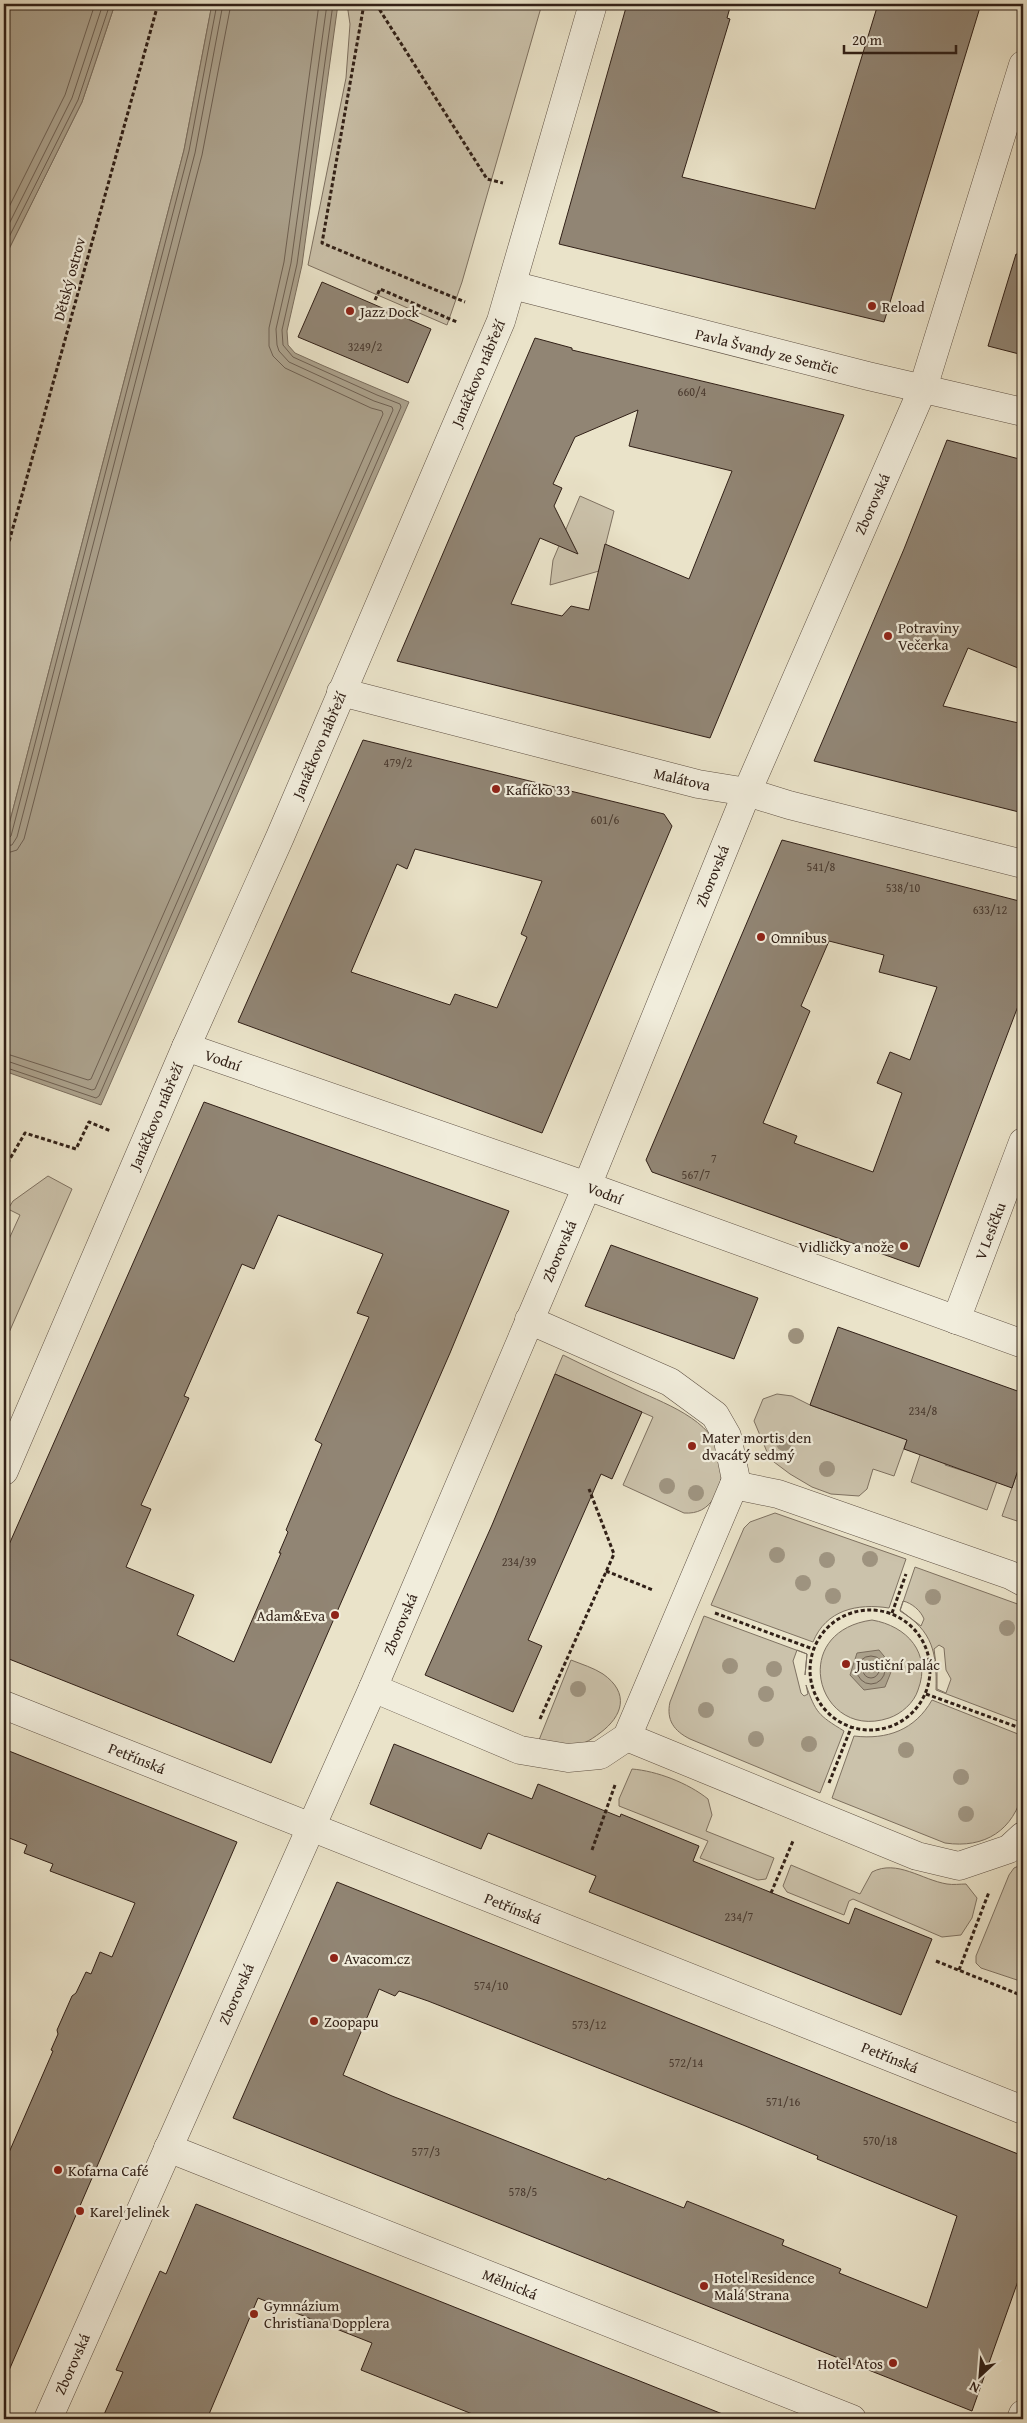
<svg xmlns="http://www.w3.org/2000/svg" width="1027" height="2423" font-family="'Gentium Book Plus',serif">
<rect width="100%" height="100%" fill="#eae3c9"/>
<filter id="stains"><feTurbulence type="fractalNoise" baseFrequency=".004" numOctaves="4"/><feColorMatrix values="0 0 0 0 .2 0 0 0 0 .09 0 0 0 0 .02 0 0 0 .5 -.17"/></filter>
<radialGradient id="worn" r=".72"><stop offset=".6" stop-color="#630" stop-opacity="0"/><stop offset="1" stop-color="#630" stop-opacity=".3"/></radialGradient>
<!-- green -->
<g fill="#cbc2ab" stroke="#7e7161" fill-rule="evenodd">
<polygon points="115,4 212,4 184,150 4,844 4,259 82,102"/>
<polygon points="347,4 542,4 462,282 447,325 308,265 346,78 350,24"/>
<polygon points="580,496 614,511 599,571 550,585 553,560"/>
<polygon points="48,1176 72,1189 4,1344 4,1250 20,1215 8,1209 13,1201"/>
<path d="M563,1355C587,1367 611,1378 636,1390C670,1406 721,1423 722,1467C722,1478 720,1487 715,1496C708,1509 697,1514 684,1513L623,1485L653,1417L555,1374Z"/>
<polygon points="777,1394 792,1396 810,1405 882,1431 913,1423 894,1476 873,1469 867,1489 859,1496 831,1494 812,1487 790,1474 770,1459 754,1421 763,1399"/>
<polygon points="955,1438 945,1465 970,1473 979,1447 1006,1456 987,1510 911,1482 920,1455"/>
<polygon points="1021,1462 1023,1462 1023,1523 1002,1516"/>
<path d="M775,1513L906,1559L889,1608C857,1603 826,1610 813,1642L711,1605L744,1528L750,1522Z"/>
<path d="M915,1567L1023,1606V1723L936,1690C937,1653 933,1631 900,1611ZM903,1601C912,1603 921,1611 924,1619L921,1626L900,1610ZM939,1645L944,1648L946,1670L951,1679L946,1693L937,1689V1672L934,1649Z"/>
<path d="M704,1616L807,1654L805,1675L807,1654L797,1650L793,1661L801,1693L804,1696L808,1694L806,1685C816,1713 818,1715 844,1731L820,1793L690,1739C674,1731 666,1720 670,1702Z"/>
<path d="M872,1620C907,1626 932,1653 918,1690C914,1703 901,1714 889,1718C818,1742 786,1632 872,1620Z"/>
<path d="M571,1660C581,1664 594,1668 603,1674C630,1693 623,1716 600,1733C591,1740 578,1748 565,1747C557,1747 547,1742 539,1740Z"/>
<path d="M932,1700L1023,1736C1023,1753 1027,1774 1023,1791C1014,1830 985,1849 945,1843L832,1798L854,1736C887,1740 915,1730 932,1700Z"/>
<path d="M632,1769C657,1771 688,1783 708,1799L712,1815L706,1831L774,1858L766,1879L758,1880L700,1858L708,1841L619,1806V1799Z"/>
<polygon points="1023,1864 1023,1982 981,1968 976,1963 976,1956 1009,1875 1014,1868"/>
<path d="M791,1865L860,1894L872,1872C897,1859 922,1880 947,1884C953,1885 960,1884 966,1884L977,1898L972,1918L961,1935L942,1937L853,1899L849,1901L844,1915L787,1892L783,1886Z"/>
</g>
<!-- water -->
<g fill="#aba18c" stroke="#7a6d5d">
<polygon points="4,4 115,4 82,102 4,259"/>
<polygon points="212,4 338,4 302,265 287,331 288,345 295,353 324,366 409,402 101,1105 4,1071 4,844 184,150"/>
<polygon points="879,1650 893,1667 885,1687 864,1690 850,1675 857,1653"/>
</g>
<g fill="none" stroke-linecap="round" stroke-linejoin="round">
<!-- shore -->
<g stroke="#6e6052" stroke-width="1">
<polyline points="4,217 65,95 95,4"/>
<polyline points="4,234 72,98 103,4"/>
<polyline points="4,247 78,100 110,4"/>
<polyline points="4,840 8,839 11,836 189,151 217,4"/>
<polyline points="4,846 12,845 17,837 195,153 223,4"/>
<polyline points="4,854 17,850 24,839 202,155 231,4"/>
<polyline points="4,1053 88,1080 91,1079 383,414 382,411 371,408 285,368 273,356 269,346 269,328 284,262 319,4"/>
<polyline points="4,1060 92,1090 95,1089 393,410 392,407 374,401 289,362 279,351 277,345 276,329 291,263 327,4"/>
<polyline points="4,1067 96,1098 99,1096 401,407 400,404 377,395 293,357 283,345 282,330 297,264 333,4"/>
<circle cx="871" cy="1670" r="14"/>
<circle cx="871" cy="1670" r="8"/>
</g>
</g>
<!-- building -->
<g fill="#918574" stroke="#312017" fill-rule="evenodd">
<polygon points="627,4 731,4 727,18 730,19 682,177 815,209 878,4 981,4 884,322 559,244"/>
<polygon points="1016,254 1023,255 1023,355 988,346"/>
<polygon points="322,282 431,329 408,383 298,337"/>
<path d="M535,338L572,348V350L844,415L710,738L397,661ZM638,410L629,446L732,471L689,579L605,544L589,610L571,606L562,616L511,604L540,538L578,554L554,506L562,488L553,484L575,437Z"/>
<polygon points="947,440 1023,460 1023,670 968,648 943,706 1023,724 1023,813 814,761 904,549"/>
<path d="M363,740L664,814L672,826L542,1133L238,1022ZM415,849L542,881L521,934L527,937L497,1008L455,994L450,1005L351,972L397,864L407,869Z"/>
<path d="M782,840L1023,902V993L919,1267L652,1172L646,1160ZM829,941L884,955L879,972L937,987L910,1060L890,1052L877,1083L902,1093L873,1172L794,1143L797,1136L763,1123L810,1011L801,1006Z"/>
<path d="M204,1102L509,1211L450,1353L271,1763L4,1657V1556ZM278,1215L383,1254L357,1313L369,1317L315,1440L322,1444L286,1530L288,1532L279,1553H281L234,1662L177,1635L194,1595L126,1567L151,1509L141,1505L189,1398L184,1396L242,1264L254,1269Z"/>
<polygon points="611,1245 758,1298 734,1359 585,1306"/>
<polygon points="838,1327 1023,1393 1023,1455 1012,1488 904,1449 907,1440 810,1405"/>
<polygon points="555,1374 642,1412 612,1479 601,1474 528,1640 542,1646 513,1712 425,1675 492,1525"/>
<polygon points="394,1744 532,1799 538,1784 620,1817 621,1814 699,1846 693,1861 849,1924 855,1908 932,1939 901,2015 589,1892 596,1876 488,1833 481,1849 370,1804"/>
<polygon points="4,1749 237,1842 4,2382 4,2164 53,2051 51,2050 58,2034 57,2030 72,1996 76,1993 86,1972 91,1974 100,1952 112,1957 135,1903 50,1871 53,1864 24,1853 27,1845 4,1836"/>
<path d="M337,1882L1023,2156V2267L972,2411L233,2118ZM379,1989L395,1996L399,1991L428,2001L743,2125L818,2156L817,2159L957,2216L927,2308L839,2273L841,2269L782,2245L784,2240L687,2201L684,2208L608,2178L606,2180L392,2096L343,2075Z"/>
<polygon points="196,2204 730,2417 729,2419 485,2419 361,2370 372,2343 258,2298 207,2419 102,2419 123,2372 116,2370 160,2271 166,2274"/>
</g>
<g fill="none" stroke-linecap="round" stroke-linejoin="round">
<!-- minor casing -->
<g stroke="#5f5144" stroke-width="29">
<g id="minor">
<polyline points="512,285 868,376 1023,412"/>
<polyline points="341,692 698,784 747,792 789,805 1023,864"/>
<polyline points="186,1047 587,1186 1023,1344"/>
<polyline points="956,1320 1023,1142"/>
<polyline points="4,1471 186,1047 280,837 501,321 593,4"/>
<polyline points="734,1485 778,1494 1010,1575 1023,1582"/>
<polyline points="373,1688 520,1750 568,1758 600,1755 627,1737 736,1480 727,1436 715,1415 670,1382 529,1320"/>
<polyline points="4,1705 1023,2110"/>
<polyline points="627,1737 917,1856 959,1866 1009,1849 1023,1836"/>
<polyline points="168,2148 852,2419"/>
<polyline points="48,2419 373,1688 587,1186 747,792 923,388 1023,65"/>
<polyline points="1021,2419 1023,2414"/>
</g>
</g>
<!-- path -->
<g stroke="#312017" stroke-width="3" stroke-dasharray="4 2.5" stroke-linecap="butt">
<polyline points="364,4 322,243 465,302"/>
<polyline points="376,4 487,179 503,183"/>
<polyline points="375,300 380,289 457,322"/>
<polyline points="4,560 158,4"/>
<polyline points="4,1169 25,1133 76,1149 89,1122 111,1131"/>
<polyline points="606,1571 653,1590"/>
<circle cx="870" cy="1670" r="60"/>
<polyline points="715,1613 813,1649"/>
<polyline points="892,1613 906,1574"/>
<polyline points="926,1694 1023,1729"/>
<polyline points="540,1719 614,1554 589,1489"/>
<polyline points="829,1783 851,1728"/>
<polyline points="592,1850 615,1785"/>
<polyline points="771,1893 793,1841"/>
<polyline points="936,1961 1023,1996"/>
<polyline points="959,1970 989,1892"/>
</g>
<!-- minor -->
<use href="#minor" stroke="#f1eddc" stroke-width="28"/>
</g>
<!-- trees -->
<g fill="#9e937f">
<circle cx="796" cy="1336" r="8"/>
<circle cx="784" cy="1443" r="8"/>
<circle cx="827" cy="1469" r="8"/>
<circle cx="667" cy="1486" r="8"/>
<circle cx="696" cy="1493" r="8"/>
<circle cx="777" cy="1555" r="8"/>
<circle cx="870" cy="1559" r="8"/>
<circle cx="827" cy="1560" r="8"/>
<circle cx="803" cy="1583" r="8"/>
<circle cx="833" cy="1596" r="8"/>
<circle cx="933" cy="1597" r="8"/>
<circle cx="1007" cy="1628" r="8"/>
<circle cx="730" cy="1666" r="8"/>
<circle cx="774" cy="1669" r="8"/>
<circle cx="578" cy="1689" r="8"/>
<circle cx="766" cy="1694" r="8"/>
<circle cx="706" cy="1710" r="8"/>
<circle cx="756" cy="1739" r="8"/>
<circle cx="809" cy="1744" r="8"/>
<circle cx="906" cy="1750" r="8"/>
<circle cx="961" cy="1777" r="8"/>
<circle cx="966" cy="1814" r="8"/>
</g>
<!-- markers -->
<g fill="#8f2418" stroke="#f1eddc" stroke-width="2">
<circle cx="872" cy="306" r="5"/>
<circle cx="350" cy="311" r="5"/>
<circle cx="888" cy="636" r="5"/>
<circle cx="496" cy="789" r="5"/>
<circle cx="761" cy="937" r="5"/>
<circle cx="904" cy="1246" r="5"/>
<circle cx="692" cy="1446" r="5"/>
<circle cx="335" cy="1615" r="5"/>
<circle cx="846" cy="1664" r="5"/>
<circle cx="334" cy="1958" r="5"/>
<circle cx="314" cy="2021" r="5"/>
<circle cx="58" cy="2170" r="5"/>
<circle cx="80" cy="2211" r="5"/>
<circle cx="704" cy="2286" r="5"/>
<circle cx="254" cy="2314" r="5"/>
<circle cx="893" cy="2363" r="5"/>
</g>
<g text-anchor="middle" dominant-baseline="central" stroke-width="4.5" stroke-linejoin="round" paint-order="stroke">
<!-- number labels -->
<g font-size="12" fill="#49392e">
<text x="365" y="346">3249/2</text>
<text x="692" y="391">660/4</text>
<text x="398" y="762">479/2</text>
<text x="605" y="819">601/6</text>
<text x="821" y="866">541/8</text>
<text x="903" y="887">538/10</text>
<text x="990" y="909">633/12</text>
<text x="714" y="1158">7</text>
<text x="696" y="1174">567/7</text>
<text x="923" y="1410">234/8</text>
<text x="519" y="1561">234/39</text>
<text x="739" y="1916">234/7</text>
<text x="491" y="1985">574/10</text>
<text x="589" y="2024">573/12</text>
<text x="686" y="2062">572/14</text>
<text x="783" y="2101">571/16</text>
<text x="880" y="2140">570/18</text>
<text x="426" y="2151">577/3</text>
<text x="523" y="2191">578/5</text>
</g>
<!-- street labels -->
<g font-size="15" fill="#312017" stroke="#f1eddc">
<text transform="translate(69 279) rotate(-75)">Dětský ostrov</text>
<text transform="translate(767 351) rotate(14)">Pavla Švandy ze Semčic</text>
<text transform="translate(478 373) rotate(-67)">Janáčkovo nábřeží</text>
<text transform="translate(872 504) rotate(-66)">Zborovská</text>
<text transform="translate(319 745) rotate(-67)">Janáčkovo nábřeží</text>
<text transform="translate(682 779) rotate(13)">Malátova</text>
<text transform="translate(712 876) rotate(-68)">Zborovská</text>
<text transform="translate(223 1060) rotate(19)">Vodní</text>
<text transform="translate(156 1116) rotate(-67)">Janáčkovo nábřeží</text>
<text transform="translate(605 1193) rotate(21)">Vodní</text>
<text transform="translate(990 1231) rotate(-69)">V Lesíčku</text>
<text transform="translate(559 1251) rotate(-67)">Zborovská</text>
<text transform="translate(400 1624) rotate(-67)">Zborovská</text>
<text transform="translate(137 1758) rotate(22)">Petřínská</text>
<text transform="translate(513 1908) rotate(22)">Petřínská</text>
<text transform="translate(236 1994) rotate(-66)">Zborovská</text>
<text transform="translate(890 2057) rotate(22)">Petřínská</text>
<text transform="translate(510 2284) rotate(22)">Mělnická</text>
<text transform="translate(72 2364) rotate(-66)">Zborovská</text>
</g>
<!-- poi labels -->
<g font-size="15" fill="#312017" stroke="#f1eddc" text-anchor="start">
<text x="882" y="306">Reload</text>
<text x="360" y="311">Jazz Dock</text>
<text x="898" y="627">Potraviny<tspan x="898" dy="17">Večerka</tspan></text>
<text x="506" y="789">Kafíčko 33</text>
<text x="771" y="937">Omnibus</text>
<text x="894" y="1246" text-anchor="end">Vidličky a nože</text>
<text x="702" y="1437">Mater mortis den<tspan x="702" dy="17">dvacátý sedmý</tspan></text>
<text x="325" y="1615" text-anchor="end">Adam&amp;Eva</text>
<text x="856" y="1664">Justiční palác</text>
<text x="344" y="1958">Avacom.cz</text>
<text x="324" y="2021">Zoopapu</text>
<text x="68" y="2170">Kofarna Café</text>
<text x="90" y="2211">Karel Jelinek</text>
<text x="714" y="2277">Hotel Residence<tspan x="714" dy="17">Malá Strana</tspan></text>
<text x="264" y="2305">Gymnázium<tspan x="264" dy="17">Christiana Dopplera</tspan></text>
<text x="883" y="2363" text-anchor="end">Hotel Atos</text>
</g>
</g>
<!-- margin -->
<rect width="1027" height="2423" fill="none" stroke="#eae3c9" stroke-width="20"/>
<rect x="5" y="5" width="1017" height="2413" fill="none" stroke="#312017" stroke-width="2.5"/>
<rect x="10" y="10" width="1007" height="2403" fill="none" stroke="#312017"/>
<!-- north arrow -->
<g transform="translate(980 2376) rotate(206)" stroke="#f1eddc" stroke-width="4" paint-order="stroke">
<path d="M0-4L9 19L0 12L-9 19Z" fill="#312017"/>
<text y="-8" font-size="14" font-weight="bold" text-anchor="middle" fill="#312017">N</text>
</g>
<!-- scale -->
<path d="M844 45v8h112v-8" fill="none" stroke="#312017" stroke-width="2.5"/>
<text x="852" y="45" font-size="15" fill="#312017" stroke="#f1eddc" stroke-width="4" paint-order="stroke">20 m</text>
<rect width="100%" height="100%" filter="url(#stains)"/>
<rect width="100%" height="100%" fill="url(#worn)"/>
</svg>
